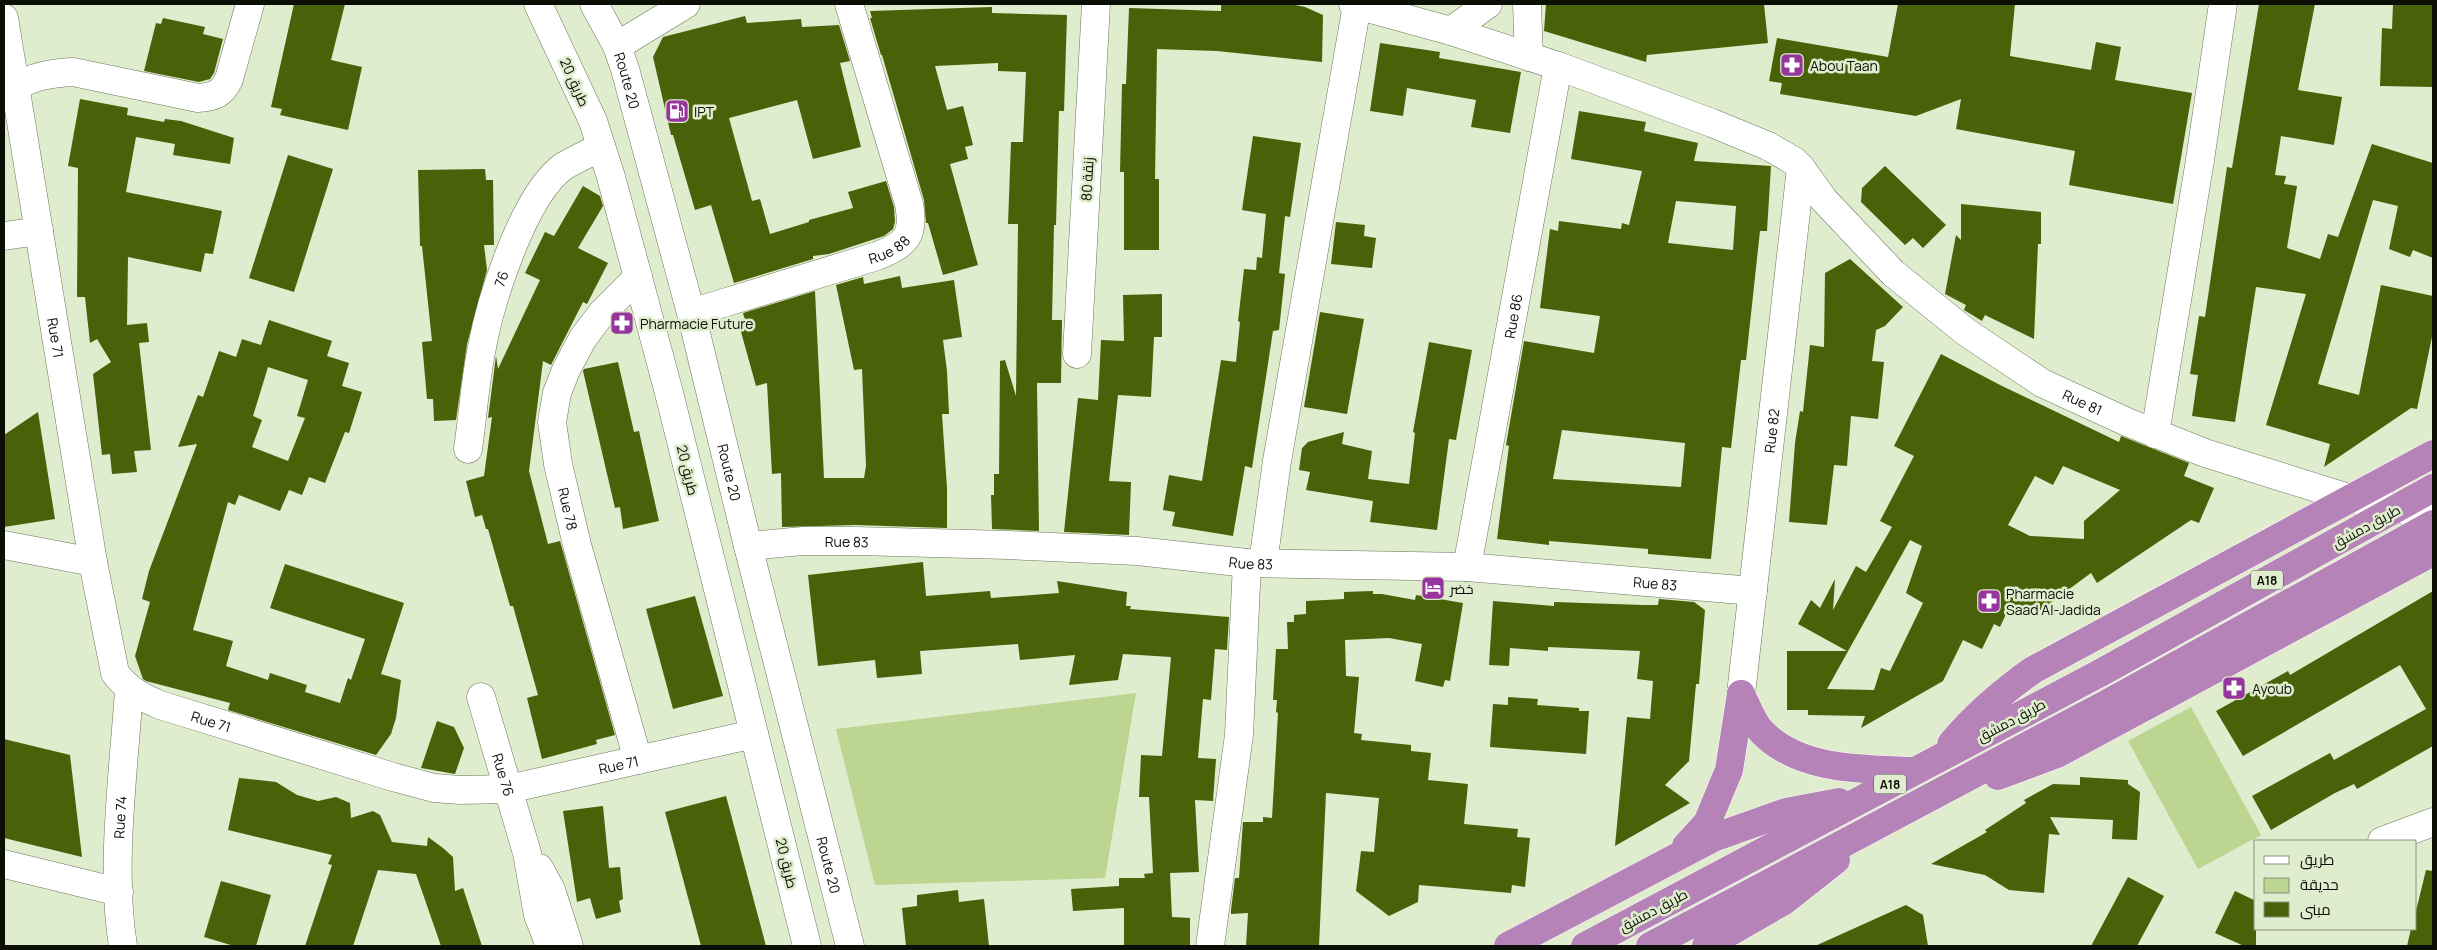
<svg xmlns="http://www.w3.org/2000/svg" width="2437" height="950" font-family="Manrope,Cairo,sans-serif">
<rect width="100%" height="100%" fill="#dfeccd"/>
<!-- green -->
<g fill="#bcd692">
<polygon points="1136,693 1105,878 875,885 836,729"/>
<polygon points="2191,707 2261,835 2198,869 2128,741"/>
</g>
<!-- building -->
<g fill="#496108" fill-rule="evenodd">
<polygon points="294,4 345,4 331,60 362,67 348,130 280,115 282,109 271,107"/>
<polygon points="1221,4 1290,4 1305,7 1323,15 1322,62 1217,51 1157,49 1155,179 1159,179 1159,250 1124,250 1124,172 1120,172 1122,84 1126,84 1129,8 1221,11"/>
<polygon points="1546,4 1764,4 1768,43 1647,55 1646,62 1544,31"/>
<polygon points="1898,4 2015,4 2010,56 2091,70 2096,42 2121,47 2115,80 2192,93 2173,204 2069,185 2075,151 1956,129 1961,99 1916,116 1780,94 1782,83 1769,81 1777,38 1888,57"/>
<polygon points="2259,4 2315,4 2298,90 2342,97 2334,145 2281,136 2275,175 2286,176 2284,184 2297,186 2287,248 2320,259 2328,234 2338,237 2372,144 2433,163 2433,258 2413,250 2410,257 2389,249 2398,206 2373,200 2318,384 2359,395 2381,285 2433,296 2433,332 2417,409 2411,408 2324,467 2330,444 2266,425 2306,294 2256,287 2235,422 2192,416 2198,375 2190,374 2199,316 2205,317 2227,167 2232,168"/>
<polygon points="2393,4 2433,5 2433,87 2380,86 2382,28 2392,29"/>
<polygon points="992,7 992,13 1067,15 1064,111 1059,111 1056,225 1054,225 1052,320 1062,320 1061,383 1037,383 1039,531 992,529 991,495 994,495 994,474 999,474 1000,361 1005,360 1016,396 1018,224 1008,224 1011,142 1023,142 1026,72 998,71 998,63 935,66 947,110 963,106 973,145 965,147 968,159 950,164 978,265 943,275 928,223 926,223 924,200 882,55 881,55 870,18 872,18 870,11"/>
<polygon points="745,16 747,23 801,19 802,27 839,25 850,61 840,63 861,147 813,159 797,100 729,118 752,201 760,199 770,234 809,222 809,220 853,208 848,192 886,181 894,207 895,222 893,229 884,236 829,254 813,256 813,259 734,283 711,205 695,210 673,135 671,135 653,57 663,37"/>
<polygon points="163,18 205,27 203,34 223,39 214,73 210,79 199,82 144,71 156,23 161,24"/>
<polygon points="1380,43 1440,52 1439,58 1521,72 1510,133 1471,127 1476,100 1407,88 1403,116 1370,111"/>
<polygon points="80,99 128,108 127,115 164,122 165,119 181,121 234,138 230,164 173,155 175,144 136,137 126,192 222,211 213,254 205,253 201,272 128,257 127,325 147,323 149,342 139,343 151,450 134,451 137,472 112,474 110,454 102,455 93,374 111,362 97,339 90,343 85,297 77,297 78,168 68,166"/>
<path d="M1579,111L1646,122L1644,131L1698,143L1694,161L1771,166L1767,231H1760L1746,360H1741L1731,448L1722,447L1711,559L1648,554V549L1549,541V545L1497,539L1509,446L1506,445L1524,341L1594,353L1600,316L1540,308L1550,229L1558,231L1559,221L1621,229L1622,223L1629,225L1642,171L1571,159ZM1676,201L1736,206L1733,250L1668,243ZM1562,430L1685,443L1681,487L1553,479Z"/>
<polygon points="1253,136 1301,143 1290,217 1285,216 1279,273 1285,274 1279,330 1273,331 1252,468 1245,466 1233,536 1172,526 1175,512 1163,510 1169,475 1202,481 1221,360 1236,362 1240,322 1238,321 1244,269 1256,270 1257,257 1262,258 1266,214 1242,210"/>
<polygon points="288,155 333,169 294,292 249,278"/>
<polygon points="1885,166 1946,225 1923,248 1913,238 1905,245 1861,202 1862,188"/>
<polygon points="485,169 486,180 493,180 494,245 484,245 487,270 467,344 456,420 434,421 433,399 427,399 422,342 432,341 422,246 420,246 418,170"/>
<polygon points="583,186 600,196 603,206 578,248 608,263 587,304 583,302 551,365 543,361 529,471 548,544 560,541 615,735 596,740 597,744 542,759 527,698 538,695 513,606 510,606 488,529 486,529 482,515 475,517 466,481 484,476 492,417 488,418 496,356 498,369 540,280 525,273 545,232 554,236"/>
<polygon points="1961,204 2041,212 2041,244 2038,244 2034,339 1985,315 1982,321 1964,310 1966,305 1945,294 1956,235 1961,240"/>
<polygon points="1336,222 1365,225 1364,236 1376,238 1372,268 1331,264"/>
<polygon points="1850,259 1903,307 1885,326 1876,330 1872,361 1884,362 1878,419 1851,416 1847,466 1834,465 1827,525 1789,522 1795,443 1800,411 1803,412 1810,345 1824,347 1825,273"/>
<polygon points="900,276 902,288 954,280 962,337 943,340 947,371 949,414 942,414 947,488 947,528 856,525 782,527 781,473 772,474 767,383 756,386 738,321 745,320 743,313 815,291 824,478 864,478 866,466 862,369 854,370 836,285 863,277 864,284"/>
<polygon points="1162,294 1162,337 1154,337 1151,397 1118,395 1109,481 1131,482 1129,535 1064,532 1078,398 1098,400 1101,340 1124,341 1123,295"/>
<polygon points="1320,312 1364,319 1347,414 1304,407"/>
<path d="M269,320L332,341L327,356L349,363L342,386L362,392L349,433L345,432L325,483L309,477L302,495L289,490L280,511L239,495L235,505L228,502L193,630L233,641L226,666L268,680L270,673L307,685L305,692L340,703L348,678L351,680L365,639L270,608L285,564L404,603L381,674L401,680L396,718L391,734L376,755L228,710L230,703L146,681L143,679L135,656L150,602L142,599L149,571L197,444L178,447L198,395L203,397L219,351L236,357L242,339L261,345ZM268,367L308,380L297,416L305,418L288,461L252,447L262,420L253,416Z"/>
<polygon points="1429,342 1472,350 1456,440 1449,439 1437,530 1370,522 1373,501 1306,490 1310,472 1299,470 1302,448 1308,442 1344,432 1342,444 1372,451 1368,479 1409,484 1415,433 1413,432"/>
<path d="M1941,354L2002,386L2119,442L2121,436L2189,463L2184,476L2214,488L2199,523L2191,520L2097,583L2091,573L2038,612H2007L2000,627L1994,624L1982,649L1963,640L1943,681L1861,728L1865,716L1808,715V710H1787V651H1847L1798,624L1811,600L1820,608L1835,579L1833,610L1856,566L1866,572L1892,527L1880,521L1914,456L1894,446ZM2063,466L2120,490L2084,521V539L2030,536L2008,525L2035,476L2053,485ZM1910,540L1922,546L1906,593L1923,603L1890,671L1881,668L1874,690L1827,689Z"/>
<polygon points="618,362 634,432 639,431 659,521 623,529 620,507 615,508 583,371 584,369"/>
<polygon points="38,412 55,519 4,527 4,435"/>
<polygon points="923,562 926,596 990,591 991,598 1059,593 1057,581 1127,592 1126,606 1131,606 1130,609 1229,617 1227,650 1215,649 1211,700 1203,699 1198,758 1216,759 1213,801 1195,800 1199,872 1170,873 1172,917 1190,918 1190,946 1124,946 1124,908 1073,911 1071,889 1119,886 1119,878 1145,878 1144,874 1153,873 1149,797 1139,797 1141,755 1162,756 1171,657 1123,654 1118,680 1069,685 1075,655 1020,660 1018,644 920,651 922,674 877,678 875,660 818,666 808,575"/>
<polygon points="1373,591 1373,594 1382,594 1415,600 1416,595 1463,603 1450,681 1445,680 1443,687 1415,681 1422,644 1389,638 1345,640 1346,676 1359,677 1354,733 1362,734 1361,740 1411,745 1411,751 1431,753 1428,780 1468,784 1464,824 1518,829 1517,837 1530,838 1525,887 1512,885 1511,893 1419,885 1418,902 1389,916 1356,891 1361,851 1374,852 1379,798 1326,793 1319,946 1246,946 1248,913 1231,914 1231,910 1235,878 1239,878 1243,822 1263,822 1263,817 1272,818 1278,713 1276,712 1277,700 1273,700 1276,649 1288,649 1287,622 1294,622 1294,615 1306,614 1306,601 1344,599 1344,592"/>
<polygon points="2433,591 2433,746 2357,789 2354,784 2335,793 2271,830 2252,796 2330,753 2334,760 2426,709 2400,665 2243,756 2216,711 2288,671 2290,675"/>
<polygon points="695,596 723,696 673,709 646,609"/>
<polygon points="1659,599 1694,602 1705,610 1699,684 1696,684 1689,761 1665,785 1690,803 1615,846 1627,717 1650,719 1653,681 1637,679 1640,651 1548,647 1548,651 1510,648 1509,666 1489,665 1493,601 1554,606 1554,602 1643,605 1658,605"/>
<polygon points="1508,697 1538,699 1537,705 1579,708 1579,711 1589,711 1586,754 1490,747 1493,704 1508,705"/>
<polygon points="437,721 454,727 464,748 455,774 421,768"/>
<polygon points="4,739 70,755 82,857 4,838"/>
<polygon points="2080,777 2128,780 2128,784 2140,792 2137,840 2112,839 2113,820 2050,817 2060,835 2049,834 2044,893 2009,890 1985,875 1931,864 1987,832 1985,830 2026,803 2024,800 2053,784 2080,785"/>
<polygon points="239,778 276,782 297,795 318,801 336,797 350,803 351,818 373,811 380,815 392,842 427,846 428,837 443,848 453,857 455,891 463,888 482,946 441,946 416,874 378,870 353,946 305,946 332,865 328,864 332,855 228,830"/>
<polygon points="726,796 766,946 701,946 665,812"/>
<polygon points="603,806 609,868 620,867 623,899 619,901 621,912 596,919 590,898 577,902 563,811"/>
<polygon points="2426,870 2433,871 2433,946 2407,946 2411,929 2416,929 2416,911"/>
<polygon points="2128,877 2164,896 2137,946 2091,946"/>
<polygon points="221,881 271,895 256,946 234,946 204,937"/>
<polygon points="958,890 959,902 984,899 989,946 906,946 902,908 917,906 917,895"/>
<polygon points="2235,891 2256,901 2256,946 2244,946 2215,933"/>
<polygon points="1906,905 1923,915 1928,946 1815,946"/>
</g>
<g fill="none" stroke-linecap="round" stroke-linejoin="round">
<!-- street casing -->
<g stroke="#6b765b" stroke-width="29">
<g id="street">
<path id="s1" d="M1353,4L1451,31L1558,66L1712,123L1768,146L1794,161L1801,168L1824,200L1893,273L1966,332L2042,383L2127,422L2205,453L2352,499L2433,516"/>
<polyline points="1527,4 1529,57"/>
<path id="s2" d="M4,18L93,562L115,673C128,690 141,697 160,705L393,777L434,788L460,790L508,789L754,734"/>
<polyline points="1451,31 1488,4"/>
<polyline points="617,46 686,4"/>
<path d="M15,87C34,76 52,73 73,72L198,98C214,97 222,94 229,79L250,4"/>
<polyline points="4,236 39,231"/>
<path id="s3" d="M638,277L602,313L583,338L566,370L557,393L552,422L558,464L577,545L638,760"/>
<path id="s4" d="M691,313L877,256C906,245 915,235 909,204L849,4"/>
<polyline points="1077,354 1096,4"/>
<polyline points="2155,434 2200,160 2223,4"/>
<path id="s5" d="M468,449C473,415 475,380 482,347C491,299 524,194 564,166C576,159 589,153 601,147"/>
<polyline points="4,545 93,562"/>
<path id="s6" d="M748,546L803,541H856L1008,545L1137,551L1247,563L1467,567L1753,591"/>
<polyline points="1263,563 1277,461 1357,5"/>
<path id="s7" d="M1467,567L1558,66"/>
<path id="s8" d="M1741,694L1801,168"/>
<path id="s9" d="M481,697L527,853L538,915L550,946"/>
<polyline points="2382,841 2433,822"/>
<polyline points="4,864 119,892"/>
<polyline points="539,868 551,890 569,946"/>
<path id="s10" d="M123,946C110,867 124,769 129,689"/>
<polyline points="1210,946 1239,735 1247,563"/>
</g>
</g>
<!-- secondary casing -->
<g stroke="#6b765b" stroke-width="29">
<g id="secondary">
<polyline points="538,4 593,121 611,177 668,389 807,946"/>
<path id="s11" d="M594,4L617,46L625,69L691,313L748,546L850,946"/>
</g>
</g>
<!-- highway casing -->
<g stroke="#fff" stroke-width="29">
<g id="highway">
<path d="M1741,694C1747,706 1752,721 1761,731C1799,771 1862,769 1913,771"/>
<path d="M1951,744C1975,715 2002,692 2033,670L2433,454"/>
<polyline points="1998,776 2057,754 2433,552"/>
<polyline points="1686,846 1707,823 1729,770 1741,694"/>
<polyline points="1508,946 1713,838 1786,812 1839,802"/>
<polyline points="1585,946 2102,672"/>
<polyline points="1650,946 2104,705 2433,524"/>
<polyline points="1706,946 1784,901 1836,860"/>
</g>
</g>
<!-- street -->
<use href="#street" stroke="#fff" stroke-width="28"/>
<!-- secondary -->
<use href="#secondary" stroke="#fff" stroke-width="28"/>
<!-- highway -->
<use href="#highway" stroke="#b683b8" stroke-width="28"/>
<!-- highway-bridge casing -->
<g stroke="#fff" stroke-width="29" stroke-linecap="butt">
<polyline id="highway-bridge" points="2102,672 2433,488"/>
</g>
<!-- highway-bridge -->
<use href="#highway-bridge" stroke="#b683b8" stroke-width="28"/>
</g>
<!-- icons -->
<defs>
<g id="pharmacy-square" transform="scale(1.25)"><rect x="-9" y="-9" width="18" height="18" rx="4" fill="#96359c" stroke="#dfeccd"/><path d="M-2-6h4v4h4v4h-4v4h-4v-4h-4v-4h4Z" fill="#fff"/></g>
<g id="fuel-square" transform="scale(1.25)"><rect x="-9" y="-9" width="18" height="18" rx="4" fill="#96359c" stroke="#dfeccd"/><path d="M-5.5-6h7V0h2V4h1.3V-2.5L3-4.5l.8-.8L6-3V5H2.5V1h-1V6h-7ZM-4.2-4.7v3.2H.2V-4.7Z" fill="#fff"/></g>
<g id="hotel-square" transform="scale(1.25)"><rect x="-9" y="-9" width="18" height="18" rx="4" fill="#96359c" stroke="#dfeccd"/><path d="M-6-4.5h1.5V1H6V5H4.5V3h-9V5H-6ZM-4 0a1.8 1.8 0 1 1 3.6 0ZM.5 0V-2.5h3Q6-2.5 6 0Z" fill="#fff"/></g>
</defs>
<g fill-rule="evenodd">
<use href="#pharmacy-square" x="1792" y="65"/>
<use href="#fuel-square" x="677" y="111"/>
<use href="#pharmacy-square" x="622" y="323"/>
<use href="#hotel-square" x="1433" y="588"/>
<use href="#pharmacy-square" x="1989" y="601"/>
<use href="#pharmacy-square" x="2234" y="688"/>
</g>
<g text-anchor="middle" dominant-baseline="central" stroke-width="5" stroke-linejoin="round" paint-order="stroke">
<!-- shield labels -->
<g fill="#dfeccd" stroke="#4b5141" stroke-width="1">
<rect x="2251" y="570.5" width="32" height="19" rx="4"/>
<rect x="1874" y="774.5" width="32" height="19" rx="4"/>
</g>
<g font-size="12" font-weight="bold" fill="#0b0f05">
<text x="2267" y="580">A18</text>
<text x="1890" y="784">A18</text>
</g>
<!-- poi labels -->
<g font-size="14" fill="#0b0f05" stroke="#dfeccd" text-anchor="start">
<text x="1810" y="65">Abou Taan</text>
<text x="694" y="111">IPT</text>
<text x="640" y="323">Pharmacie Future</text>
<text x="1450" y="588">خضر</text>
<text x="2006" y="593">Pharmacie<tspan x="2006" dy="16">Saad Al-Jadida</tspan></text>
<text x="2252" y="688">Ayoub</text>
</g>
<!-- street labels -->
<g font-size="14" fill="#0b0f05" stroke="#dfeccd">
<text stroke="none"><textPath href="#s11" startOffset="84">Route 20</textPath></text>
<text transform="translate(575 82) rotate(66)">طريق 20</text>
<text transform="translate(1087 179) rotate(-87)">زنقة 80</text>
<text stroke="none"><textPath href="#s4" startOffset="208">Rue 88</textPath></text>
<text stroke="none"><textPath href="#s5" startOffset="174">76</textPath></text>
<text stroke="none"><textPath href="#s7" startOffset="255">Rue 86</textPath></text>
<text stroke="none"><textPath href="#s2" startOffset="324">Rue 71</textPath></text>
<text stroke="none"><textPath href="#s1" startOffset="849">Rue 81</textPath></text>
<text stroke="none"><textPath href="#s8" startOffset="265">Rue 82</textPath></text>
<text transform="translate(688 470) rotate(76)">طريق 20</text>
<text stroke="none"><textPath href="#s11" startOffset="489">Route 20</textPath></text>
<text stroke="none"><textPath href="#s3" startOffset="261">Rue 78</textPath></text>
<text transform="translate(2366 526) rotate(-29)">طريق دمشق</text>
<text stroke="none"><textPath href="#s6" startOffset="99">Rue 83</textPath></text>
<text stroke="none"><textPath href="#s6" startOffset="504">Rue 83</textPath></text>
<text stroke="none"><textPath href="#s6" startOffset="909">Rue 83</textPath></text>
<text transform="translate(2011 720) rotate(-28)">طريق دمشق</text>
<text stroke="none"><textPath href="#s2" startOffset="774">Rue 71</textPath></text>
<text stroke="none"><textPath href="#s2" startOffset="1194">Rue 71</textPath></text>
<text stroke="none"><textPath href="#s9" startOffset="81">Rue 76</textPath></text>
<text stroke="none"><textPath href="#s10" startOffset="129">Rue 74</textPath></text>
<text transform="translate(787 863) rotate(76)">طريق 20</text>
<text stroke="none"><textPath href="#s11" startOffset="894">Route 20</textPath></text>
<text transform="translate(1653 910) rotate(-28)">طريق دمشق</text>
</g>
</g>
<!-- border -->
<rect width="2437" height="950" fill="none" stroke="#0b0f05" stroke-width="10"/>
<!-- legend -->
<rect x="2254" y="840" width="162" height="90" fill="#dfeccd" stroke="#8a947d"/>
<rect x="2264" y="856" width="25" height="8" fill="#ffffff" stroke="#8a947d"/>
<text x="2300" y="865" font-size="15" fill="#0b0f05">طريق</text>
<rect x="2264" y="878" width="25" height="15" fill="#bcd692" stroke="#8a947d"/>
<text x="2300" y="890" font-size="15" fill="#0b0f05">حديقة</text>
<rect x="2264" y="902" width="25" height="15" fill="#496108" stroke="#8a947d"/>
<text x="2300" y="915" font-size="15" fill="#0b0f05">مبنى</text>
</svg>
